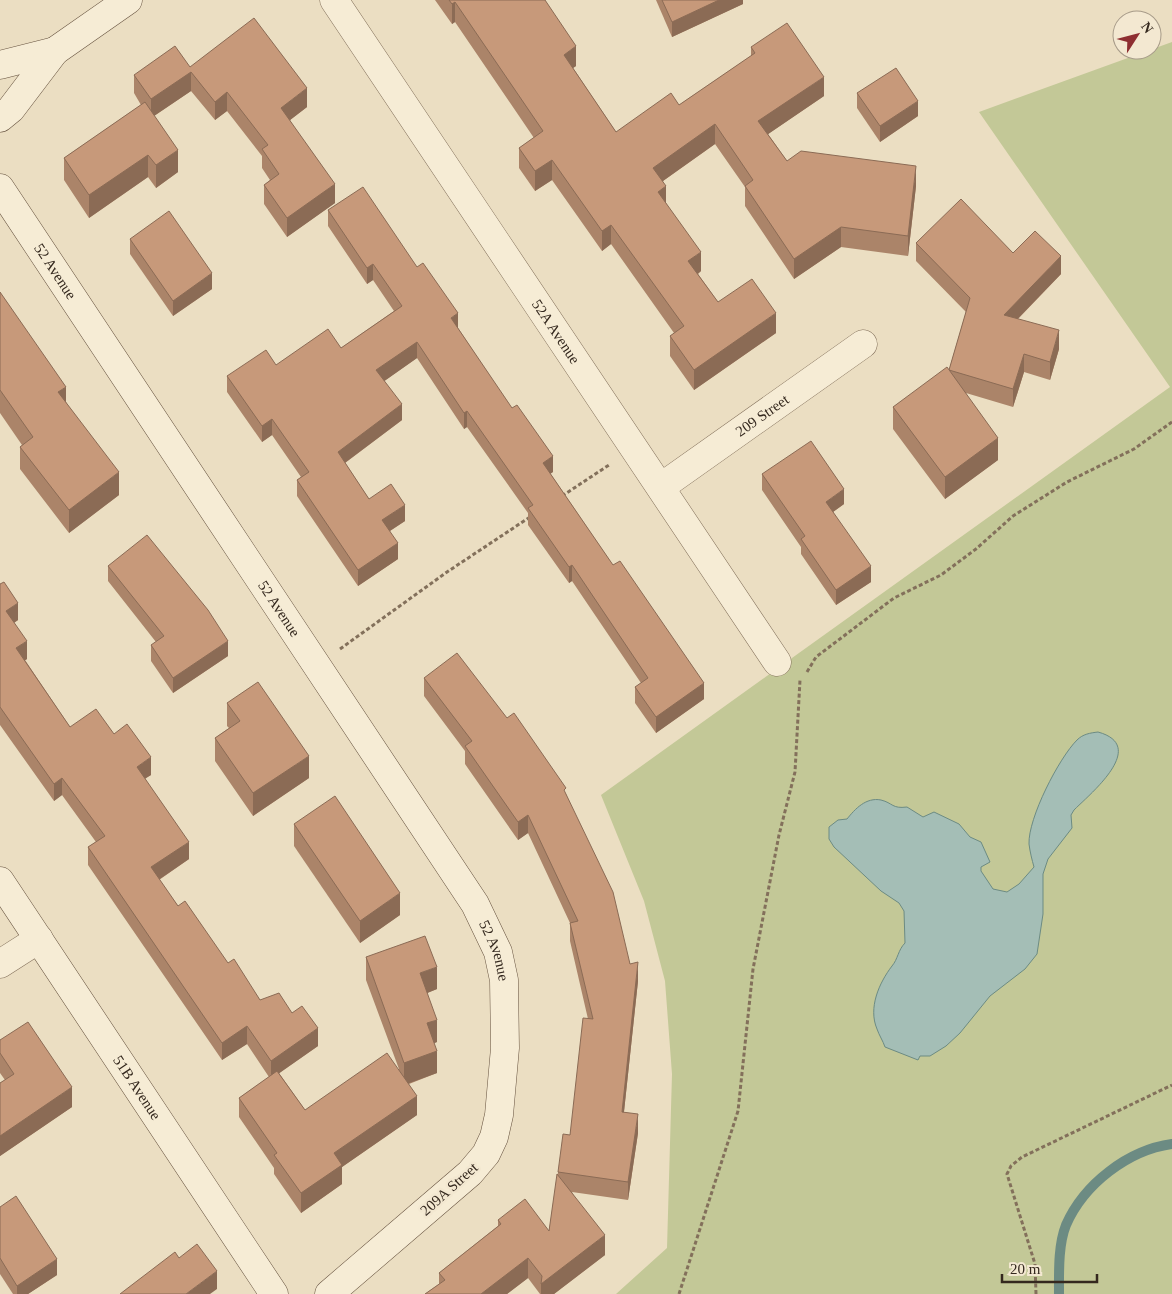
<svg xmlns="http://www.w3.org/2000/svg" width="1172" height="1294" font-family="Georgia,serif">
<rect width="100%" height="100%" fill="#ebdec2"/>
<!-- green -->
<polygon fill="#c3c897" points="1172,42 1172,1294 616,1294 667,1248 672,1074 665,981 644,901 601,795 1170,387 979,112"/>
<!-- water -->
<path fill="#a4beb6" stroke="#6c8b83" d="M1098,732C1149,746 1090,794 1074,810L1071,815L1072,828L1048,859L1043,874V914L1037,954L1025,969L990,996L960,1033L946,1046L930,1056H920L918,1060L885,1047C883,1041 879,1035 877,1029C868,1008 879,983 892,966C898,959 898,950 905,943L904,911L899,903L881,891L834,847L829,839V827L838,820L847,819C855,809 866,797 881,800C893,803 892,809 907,807L923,817L934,812L959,824L970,837L981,842L990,862L981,867V871L993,889L1007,892L1019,884L1034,867C1032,860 1030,852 1029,844C1028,818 1059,758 1077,740C1083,734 1090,733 1098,732Z"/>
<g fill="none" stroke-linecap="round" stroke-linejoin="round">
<!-- stream -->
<path stroke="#6c8b83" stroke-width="10" d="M1059,1294C1059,1273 1058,1245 1066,1225C1084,1184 1128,1150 1172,1144"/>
<!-- street casing -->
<g stroke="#83705b" stroke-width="29">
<g id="street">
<path id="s1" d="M334,0L777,662"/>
<path id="s2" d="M661,487L863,344"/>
<polyline points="0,964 39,939"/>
</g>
</g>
<!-- secondary casing -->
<g stroke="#65513e" stroke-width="29">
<g id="secondary">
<polyline points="0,65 55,51"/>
<polyline points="0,118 11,109 55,51 128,0"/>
<path id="s3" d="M0,188L475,904L498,952L504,980L505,1048L499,1115L494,1137L486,1154L470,1173L329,1294"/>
<path id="s4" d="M0,881L274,1294"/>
</g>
</g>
<!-- path -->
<g stroke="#83705b" stroke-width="3" stroke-dasharray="4 2.5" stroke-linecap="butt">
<polyline points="562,496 609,465"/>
<polyline points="340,649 447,572 530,517"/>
<polyline points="807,672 816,657 894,598 941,575 976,549 1013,516 1067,482 1134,449 1172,422"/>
<polyline points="679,1294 738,1111 753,969 779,835 795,772 800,680"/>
<polyline points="1036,1294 1035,1264 1007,1174 1011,1166 1022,1157 1172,1085"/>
</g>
<!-- street -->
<use href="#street" stroke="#f6ecd5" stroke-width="28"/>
<!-- secondary -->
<use href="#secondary" stroke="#f6ecd5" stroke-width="28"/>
</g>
<!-- wall -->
<g fill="#ab8469">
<polygon points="435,0 545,0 576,66 573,68 616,132 679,105 751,56 751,47 824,96 768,134 787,161 916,186 908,256 841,247 794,279 745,206 745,187 715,144 663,181 666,203 701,271 698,274 718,302 776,333 694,390 670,356 670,336 674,333 611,244 602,251 552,180 535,191 519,168 519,148 534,138 455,22 452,24"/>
<polygon points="656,0 743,0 743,4 672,37"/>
<polygon points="190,67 307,107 290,120 335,203 287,237 264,204 264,185 270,180 262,168 262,156 227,111 215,120 191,91 154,116 178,172 156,188 148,177 89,218 64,180 64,158 141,105 134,93 134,75"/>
<polygon points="857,93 918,116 880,142 857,108"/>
<polygon points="328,210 458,328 553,472 550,473 704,699 656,733 635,703 635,687 641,683 572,581 569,583 528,525 528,513 467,427 464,429 417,358 384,381 402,420 345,463 369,499 405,521 390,531 398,559 358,586 297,496 297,480 301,477 272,435 262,442 227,392 227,376 276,365 341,348 394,311 373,280 367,284 328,226"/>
<polygon points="130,239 212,289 173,316 130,254"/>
<polygon points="916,243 1013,253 1061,274 1018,319 1059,349 1050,380 1024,372 1013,407 966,393 998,460 945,499 893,429 893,407 949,370 966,312 916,261"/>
<polygon points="0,292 66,402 119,495 69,533 20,469 20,447 22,445 0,413"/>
<polygon points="762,474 844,504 833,512 871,582 836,605 801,554 801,547 762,490"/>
<polygon points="108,566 228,656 173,693 151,661 151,645 156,642 108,581"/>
<polygon points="0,584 18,620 14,623 27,659 25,660 70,727 114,734 151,775 145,778 189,859 159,880 178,906 260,1000 292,1013 318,1046 279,1073 305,1110 399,1069 366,980 366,957 437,989 427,993 437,1042 434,1043 437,1073 409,1084 417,1115 342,1167 342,1184 301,1213 274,1174 274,1168 239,1117 239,1098 269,1077 247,1044 222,1060 88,865 88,847 96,842 62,795 54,801 0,725"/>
<polygon points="424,678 566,794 630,964 638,981 624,1112 638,1133 628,1200 572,1192 605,1255 554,1294 540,1294 528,1278 507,1294 425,1294 439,1284 439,1273 498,1226 498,1220 549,1231 558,1172 570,1135 588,1019 570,941 570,923 528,833 518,840 465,764 465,751 424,696"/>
<polygon points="227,703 309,778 253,816 215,761 215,738 229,728 227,726"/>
<polygon points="294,824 400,915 360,943 294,846"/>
<polygon points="0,1040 72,1107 0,1156 0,1083 5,1080 0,1073"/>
<polygon points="0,1207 57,1275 28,1294 13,1294 0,1274"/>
</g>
<!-- shaded-wall -->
<g fill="#8b6b55">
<polygon points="719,0 743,0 743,4 672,37 672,22"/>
<polygon points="455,2 455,22 452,24 452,4"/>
<polygon points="576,46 576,66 564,74 564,55"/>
<polygon points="191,72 191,91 151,118 151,99"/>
<polygon points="824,77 824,96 758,141 758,121"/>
<polygon points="307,88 307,107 281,127 281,108"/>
<polygon points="227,92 227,111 215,120 215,102"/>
<polygon points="918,101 918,116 880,142 880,126"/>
<polygon points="715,124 715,144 653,188 653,168"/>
<polygon points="178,150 178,172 156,188 156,165"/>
<polygon points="148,155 148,177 89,218 89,195"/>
<polygon points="552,160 552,180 535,191 535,171"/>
<polygon points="916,166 916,186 908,256 908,236"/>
<polygon points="335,184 335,203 287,237 287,218"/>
<polygon points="666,186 666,206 658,192"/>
<polygon points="611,225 611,244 602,251 602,231"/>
<polygon points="841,227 841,247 794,279 794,259"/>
<polygon points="701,252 701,271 688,281 688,261"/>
<polygon points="1061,256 1061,274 1004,333 1004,315"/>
<polygon points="373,264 373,280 367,284 367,268"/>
<polygon points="212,273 212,289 173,316 173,301"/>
<polygon points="458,313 458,330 451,318"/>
<polygon points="776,313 776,333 694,390 694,370"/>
<polygon points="1059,330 1059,349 1050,380 1050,362"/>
<polygon points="417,342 417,358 376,387 376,370"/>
<polygon points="1024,354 1024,372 1013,407 1013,389"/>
<polygon points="66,387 66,409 58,392"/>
<polygon points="402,404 402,420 338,468 338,452"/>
<polygon points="467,411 467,427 464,429 464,413"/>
<polygon points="272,419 272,435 262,442 262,426"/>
<polygon points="998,438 998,460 945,499 945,477"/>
<polygon points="553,456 553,472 543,479 543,463"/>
<polygon points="119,472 119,495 69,533 69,510"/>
<polygon points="844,489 844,504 826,517 826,502"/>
<polygon points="405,505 405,521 382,536 382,520"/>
<polygon points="398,543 398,559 358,586 358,570"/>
<polygon points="572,565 572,581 569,583 569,567"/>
<polygon points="871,566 871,582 836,605 836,590"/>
<polygon points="18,603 18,620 6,628 6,611"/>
<polygon points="27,641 27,659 16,666 16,648"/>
<polygon points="228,641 228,656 173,693 173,678"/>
<polygon points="704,683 704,699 656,733 656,717"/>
<polygon points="309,756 309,778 253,816 253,793"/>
<polygon points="151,757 151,775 137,784 137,767"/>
<polygon points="62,778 62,795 54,801 54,784"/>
<polygon points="528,815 528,833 518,840 518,822"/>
<polygon points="189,842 189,859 151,885 151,867"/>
<polygon points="400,893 400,915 360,943 360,921"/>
<polygon points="638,962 638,981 622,1130 622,1112"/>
<polygon points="437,967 437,989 420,996 420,973"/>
<polygon points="437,1020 437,1042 427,1046 427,1023"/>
<polygon points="247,1026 247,1044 222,1060 222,1043"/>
<polygon points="318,1028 318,1046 271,1079 271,1061"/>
<polygon points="437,1051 437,1073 404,1085 404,1063"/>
<polygon points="72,1087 72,1107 0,1156 0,1136"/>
<polygon points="417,1096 417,1115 342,1167 342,1184 301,1213 301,1193 334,1153"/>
<polygon points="638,1114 638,1133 628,1200 628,1182"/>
<polygon points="605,1235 605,1255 554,1294 541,1294 541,1284"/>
<polygon points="528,1258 528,1278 507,1294 481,1294"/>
<polygon points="57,1259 57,1275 28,1294 17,1294 17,1286"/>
<polygon points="217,1271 217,1289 210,1294 186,1294"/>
</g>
<!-- building -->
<g fill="#c7997a" stroke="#8b6b55">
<polygon points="449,0 545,0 576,46 564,55 616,132 671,93 679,105 755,53 751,47 787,23 824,77 758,121 787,161 801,151 916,166 908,236 841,227 794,259 745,186 753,180 715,124 653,168 666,186 658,192 701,252 688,261 718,302 752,279 776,313 694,370 670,336 684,326 611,225 602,231 552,160 535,171 519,148 543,131 455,2 452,4"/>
<polygon points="662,0 719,0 672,22"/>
<polygon points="254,18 307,88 281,108 335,184 287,218 264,185 279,174 262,149 268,145 227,92 215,102 191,72 151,99 134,75 175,46 190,67"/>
<polygon points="896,68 918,101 880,126 857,93"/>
<polygon points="145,102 178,150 156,165 148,155 89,195 64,158"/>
<polygon points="363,187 417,267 423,263 458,313 451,318 512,408 517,405 553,456 543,463 613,565 620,561 704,683 656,717 635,687 648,678 572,565 569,567 528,508 533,505 467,411 464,413 417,342 376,370 402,404 338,452 369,499 391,484 405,505 382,520 398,543 358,570 297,480 309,472 272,419 262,426 227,376 266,350 276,365 328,329 341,348 402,306 373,264 367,268 328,210"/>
<polygon points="961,199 1013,253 1035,231 1061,256 1004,315 1059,330 1050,362 1024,354 1013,389 949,370 970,298 916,243"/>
<polygon points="169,211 212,273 173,301 130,239"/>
<polygon points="0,292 66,387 58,392 119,472 69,510 20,447 33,437 0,390"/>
<polygon points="947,367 998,438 945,477 893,407"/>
<polygon points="811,441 844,489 826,502 871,566 836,590 801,539 805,536 762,474"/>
<polygon points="147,535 208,610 228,641 173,678 151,645 164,636 108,566"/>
<polygon points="4,582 18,603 6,611 27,641 16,648 70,727 96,709 114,734 127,724 151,757 137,767 189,842 151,867 178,906 185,901 228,963 234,959 260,1000 279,993 292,1013 302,1006 318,1028 271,1061 247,1026 222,1043 88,847 105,836 62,778 54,784 0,707 0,584"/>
<polygon points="457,653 507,718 514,713 566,788 564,790 613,892 630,964 638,962 622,1112 638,1114 628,1182 558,1172 563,1134 570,1135 583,1018 593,1019 570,923 578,921 528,815 518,822 465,746 472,741 424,678"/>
<polygon points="258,682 309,756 253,793 215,738 240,721 227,703"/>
<polygon points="335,796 400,893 360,921 294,824"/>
<polygon points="425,936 437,967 420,973 437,1020 427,1023 437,1051 404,1063 366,957"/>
<polygon points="28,1022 72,1087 0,1136 0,1083 14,1074 0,1053 0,1040"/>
<polygon points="387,1053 417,1096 334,1153 342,1165 301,1193 274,1155 277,1153 239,1098 277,1071 305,1110"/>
<polygon points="557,1174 605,1235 541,1284 542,1276 528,1258 481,1294 425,1294 445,1280 439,1273 501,1224 498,1220 525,1199 549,1231"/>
<polygon points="16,1196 57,1259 17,1286 0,1258 0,1207"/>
<polygon points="197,1244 217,1271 186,1294 120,1294 175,1252 179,1258"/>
</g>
<g text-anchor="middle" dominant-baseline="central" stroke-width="5" stroke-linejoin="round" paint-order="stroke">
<!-- street labels -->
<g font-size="15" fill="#34281e" stroke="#f3e8d1">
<text stroke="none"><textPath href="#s3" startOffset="100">52 Avenue</textPath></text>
<text stroke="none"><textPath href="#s1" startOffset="399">52A Avenue</textPath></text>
<text stroke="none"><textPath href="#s2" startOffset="124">209 Street</textPath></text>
<text stroke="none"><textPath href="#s3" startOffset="505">52 Avenue</textPath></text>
<text stroke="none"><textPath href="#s3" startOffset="910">52 Avenue</textPath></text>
<text stroke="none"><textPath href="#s4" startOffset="248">51B Avenue</textPath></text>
<text transform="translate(449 1189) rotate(-42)">209A Street</text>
</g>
</g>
<!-- north arrow -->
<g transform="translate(1137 35) rotate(54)"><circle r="24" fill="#f3e8d1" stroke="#a79b89"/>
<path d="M0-4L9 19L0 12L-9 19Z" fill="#8e2e31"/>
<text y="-8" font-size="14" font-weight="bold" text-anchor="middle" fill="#34281e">N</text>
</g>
<!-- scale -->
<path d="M1002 1274v8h95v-8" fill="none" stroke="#34281e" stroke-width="2.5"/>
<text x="1010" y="1274" font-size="15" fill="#34281e" stroke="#f3e8d1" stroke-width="4" paint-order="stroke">20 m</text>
</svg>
